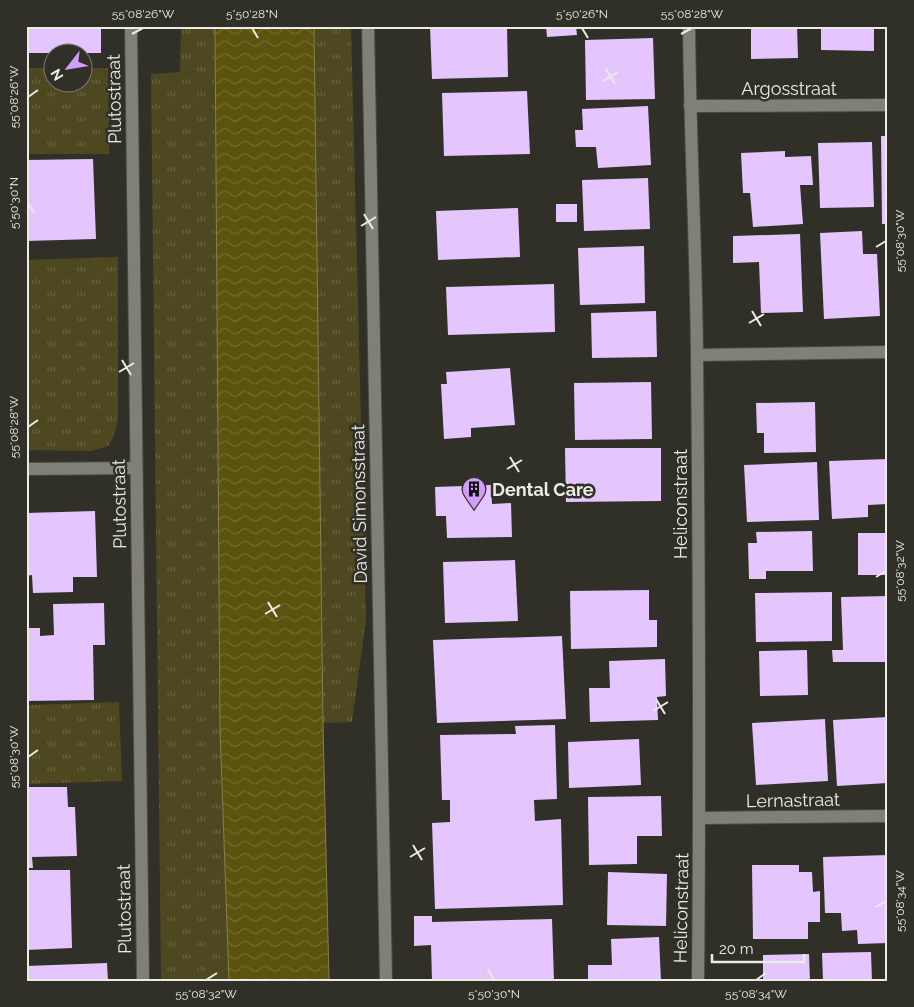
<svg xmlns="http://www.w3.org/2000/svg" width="914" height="1007" font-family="Raleway,sans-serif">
<defs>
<pattern id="grass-tufts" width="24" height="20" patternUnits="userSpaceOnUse" patternTransform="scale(1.25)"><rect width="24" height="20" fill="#4d481f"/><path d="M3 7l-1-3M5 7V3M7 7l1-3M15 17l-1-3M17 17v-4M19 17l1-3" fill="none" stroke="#676340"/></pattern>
<pattern id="water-waves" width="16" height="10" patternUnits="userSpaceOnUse" patternTransform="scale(1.25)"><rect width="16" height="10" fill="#5b530e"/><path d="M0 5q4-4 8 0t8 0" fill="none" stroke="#736c31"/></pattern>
</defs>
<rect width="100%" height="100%" fill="#303028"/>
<!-- grass -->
<g fill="url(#grass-tufts)">
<polygon points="181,26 215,26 220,729 229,981 161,981 151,74 180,72"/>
<polygon points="314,26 351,26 366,620 352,722 323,723"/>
<polygon points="26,68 52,68 52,82 82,82 83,68 108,68 109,154 26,154"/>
<polygon points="118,257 118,420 114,436 108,446 91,451 26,450 26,260"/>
<polygon points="119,702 122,781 26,784 26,705"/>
</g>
<!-- water -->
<polygon fill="url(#water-waves)" stroke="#86814f" points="215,26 314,26 323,723 329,981 229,981 220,729"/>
<!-- building -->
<g fill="#e4c5fe">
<rect x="26" y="26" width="75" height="27"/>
<polygon points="430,26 507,26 508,77 432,79"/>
<polygon points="546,26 576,26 577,35 547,37"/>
<polygon points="751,26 797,26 798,58 751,59"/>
<polygon points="821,26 874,26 874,51 821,50"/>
<polygon points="653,38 655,99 586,100 585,40"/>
<polygon points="527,91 530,154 444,156 442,93"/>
<polygon points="648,106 651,165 598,168 596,147 576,147 575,130 583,130 582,109"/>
<polygon points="881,136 888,136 888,224 882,224"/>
<polygon points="872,142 874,207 820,208 818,143"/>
<polygon points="785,151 785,157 811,156 813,185 800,185 803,224 753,227 750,193 743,193 741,153"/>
<polygon points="93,159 96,239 26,241 26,160"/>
<polygon points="648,178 650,229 584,231 582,180"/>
<rect x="556" y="204" width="21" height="18"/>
<polygon points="518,208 520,257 438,260 436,211"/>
<polygon points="862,231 863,254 877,254 880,316 824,319 820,233"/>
<polygon points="800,234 803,312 761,313 759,262 733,263 733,236"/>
<polygon points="644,246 645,303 580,305 578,248"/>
<polygon points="554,284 555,332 448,335 446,287"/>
<polygon points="656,311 657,357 592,358 591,313"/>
<polygon points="510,368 515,425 471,428 471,437 444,439 441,384 447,384 446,372"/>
<polygon points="651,382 652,439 575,440 574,383"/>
<polygon points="815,402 816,452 764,453 764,433 757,433 756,403"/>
<polygon points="565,448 661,448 661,501 566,502"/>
<polygon points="888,459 888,504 868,505 868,517 832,519 829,461"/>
<polygon points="817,462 819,520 747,522 744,465"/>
<polygon points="491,485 492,504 511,503 512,537 447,538 446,516 436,516 435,487"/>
<polygon points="95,511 97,577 73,577 73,592 33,593 32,575 26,576 26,513"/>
<polygon points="812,531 813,571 766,571 766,579 749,579 748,543 757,543 756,532"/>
<rect x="858" y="533" width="30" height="42"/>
<polygon points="515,560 518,621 445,623 443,562"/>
<polygon points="649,590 649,620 657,620 657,647 571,649 570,591"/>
<polygon points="832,592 832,641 756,642 755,593"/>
<polygon points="888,596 886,662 833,662 832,650 843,650 841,597"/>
<polygon points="104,603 105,645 93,645 94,700 26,701 26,628 40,628 40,636 54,635 53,604"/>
<polygon points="562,636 566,719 437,723 433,640"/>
<polygon points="807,650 808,695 760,696 759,651"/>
<polygon points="665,659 666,696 657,697 658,720 590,722 589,688 610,688 609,661"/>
<polygon points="888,717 888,783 837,786 833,720"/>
<polygon points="825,719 828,781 756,785 752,723"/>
<polygon points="555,725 557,799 534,800 535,821 561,819 563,905 435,909 432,823 450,822 450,800 442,800 440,735 516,734 515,726"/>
<polygon points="639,739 641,785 569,788 568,742"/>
<polygon points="26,787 67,787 68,807 75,807 77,856 32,857 33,868 26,868"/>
<polygon points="661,796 662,836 637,836 637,864 589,865 588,797"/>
<polygon points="888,855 888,943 858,944 857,930 842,931 841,913 825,913 823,857"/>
<polygon points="752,865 799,865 799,872 812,872 813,892 820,891 820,922 808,922 808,939 753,939"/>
<polygon points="26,870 70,870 72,948 26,950"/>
<polygon points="608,872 667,874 666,926 607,925"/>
<polygon points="414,916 432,916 432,922 552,919 554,981 432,981 431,945 414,946"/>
<polygon points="659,937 661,981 588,981 588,965 612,965 611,939"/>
<polygon points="871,952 872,981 823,981 822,953"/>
<polygon points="809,954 810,981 747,981 747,979 763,979 763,955"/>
<polygon points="107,963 108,981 26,981 26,966"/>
</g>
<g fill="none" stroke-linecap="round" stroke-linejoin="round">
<!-- minor casing -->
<g stroke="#4b4b44" stroke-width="14">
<g id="minor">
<polyline points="368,26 386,981"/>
<path d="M689,26C690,137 696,247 697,357C699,565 700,773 698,981"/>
<polyline points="690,106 888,105"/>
<polyline points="697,355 888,352"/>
<polyline points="26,469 136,468"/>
<polyline points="699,818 888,816"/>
</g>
</g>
<!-- tertiary casing -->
<g stroke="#4b4b44" stroke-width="14">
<polyline id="tertiary" points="131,26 143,981"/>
</g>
<!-- minor -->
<use href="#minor" stroke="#818077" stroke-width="12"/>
<!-- tertiary -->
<use href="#tertiary" stroke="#818077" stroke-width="12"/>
</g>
<!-- ticks -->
<path fill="none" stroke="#ecece7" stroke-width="2" d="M252,28L258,38M582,28L588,38M132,34L143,28M681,34L692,28M606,69L615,84M603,81L618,72M28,97L38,90M28,203L34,213M364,214L373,229M361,226L376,217M876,247L886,241M752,311L761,326M749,323L764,314M122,360L131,375M119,372L134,363M28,427L38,420M510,457L519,472M507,469L522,460M876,577L886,571M268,602L277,617M265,614L280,605M656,699L665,714M653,711L668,702M28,757L38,750M413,845L422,860M410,857L425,848M876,907L886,901M488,969L494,980M206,980L217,973M756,980L766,973"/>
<!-- icons -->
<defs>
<g id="building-pin" transform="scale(1.25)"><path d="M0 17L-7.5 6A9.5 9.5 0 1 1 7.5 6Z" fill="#d29cfd" stroke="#303028"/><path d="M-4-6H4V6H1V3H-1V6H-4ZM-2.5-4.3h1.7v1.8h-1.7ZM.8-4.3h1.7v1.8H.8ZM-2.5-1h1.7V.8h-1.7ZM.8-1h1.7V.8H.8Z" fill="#111"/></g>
</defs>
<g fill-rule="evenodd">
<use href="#building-pin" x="474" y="489"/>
</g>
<g text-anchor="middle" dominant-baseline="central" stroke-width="5" stroke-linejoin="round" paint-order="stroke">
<!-- street labels -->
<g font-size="18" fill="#ecece7" stroke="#303028">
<text x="789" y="88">Argosstraat</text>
<text transform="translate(114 99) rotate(-91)">Plutostraat</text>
<text transform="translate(119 504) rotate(-91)">Plutostraat</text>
<text transform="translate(359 504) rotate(-91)">David Simonsstraat</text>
<text transform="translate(680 504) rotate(-90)">Heliconstraat</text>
<text transform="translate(793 800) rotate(-1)">Lernastraat</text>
<text transform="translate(681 908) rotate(-89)">Heliconstraat</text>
<text transform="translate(124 909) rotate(-91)">Plutostraat</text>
</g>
<!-- poi labels -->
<g font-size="18" font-weight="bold" fill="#ecece7" stroke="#303028" text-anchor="start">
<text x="492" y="489">Dental Care</text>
</g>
</g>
<!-- border -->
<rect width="914" height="1007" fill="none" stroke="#303028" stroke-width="55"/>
<!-- north arrow -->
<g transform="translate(68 68) rotate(239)"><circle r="24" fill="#303028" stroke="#7b7b74"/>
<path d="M0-4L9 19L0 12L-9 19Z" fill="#d29cfd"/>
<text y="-8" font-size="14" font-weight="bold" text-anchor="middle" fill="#ecece7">N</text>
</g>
<!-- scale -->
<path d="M712 954v8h92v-8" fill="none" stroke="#ecece7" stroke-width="2.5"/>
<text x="719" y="954" font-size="15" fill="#ecece7" stroke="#303028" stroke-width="4" paint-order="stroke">20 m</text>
<rect x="28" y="28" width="858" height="952" fill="none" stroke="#ecece7" stroke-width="2"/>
<g font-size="12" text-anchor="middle" fill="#ecece7">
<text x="143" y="18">55°08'26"W</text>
<text x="252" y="18">5°50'28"N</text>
<text x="582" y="18">5°50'26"N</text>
<text x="692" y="18">55°08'28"W</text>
<text transform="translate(14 97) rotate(-90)" y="4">55°08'26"W</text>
<text transform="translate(14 203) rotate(-90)" y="4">5°50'30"N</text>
<text transform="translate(900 241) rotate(-90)" y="4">55°08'30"W</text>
<text transform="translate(14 427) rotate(-90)" y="4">55°08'28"W</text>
<text transform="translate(900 571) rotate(-90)" y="4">55°08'32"W</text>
<text transform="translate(14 757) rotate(-90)" y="4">55°08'30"W</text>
<text transform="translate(900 901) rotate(-90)" y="4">55°08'34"W</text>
<text x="206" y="998">55°08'32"W</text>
<text x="494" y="998">5°50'30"N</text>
<text x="756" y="998">55°08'34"W</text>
</g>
</svg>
